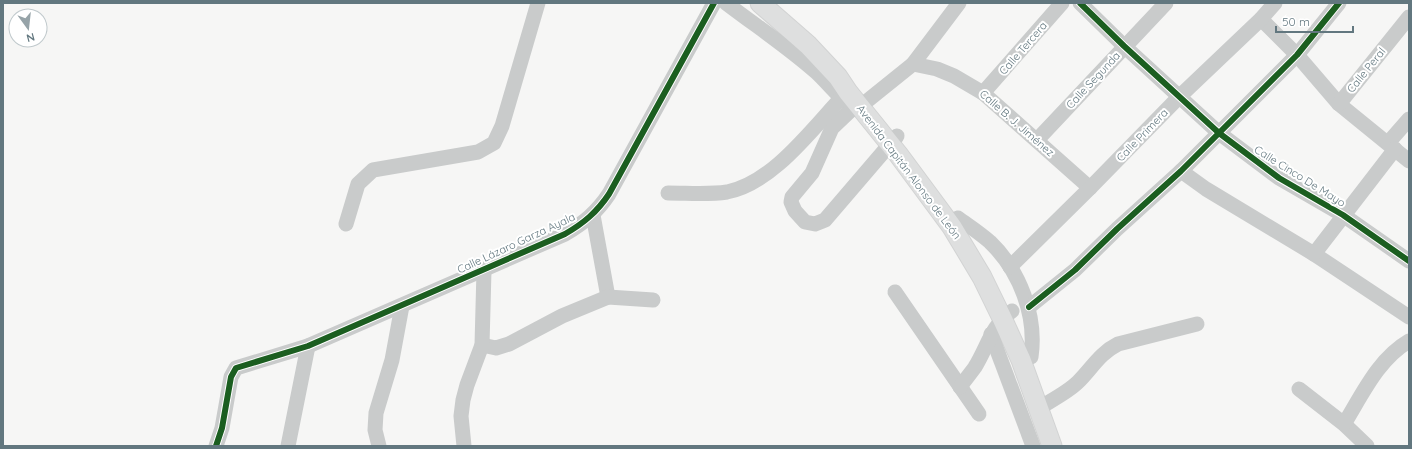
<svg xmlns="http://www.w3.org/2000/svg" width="1412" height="449" font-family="Quicksand,sans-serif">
<rect width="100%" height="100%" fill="#f6f6f5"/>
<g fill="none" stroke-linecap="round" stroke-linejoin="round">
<!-- major casing -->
<g stroke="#d2d3d3" stroke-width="21">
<polyline id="major" points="760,3 808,45 838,77 848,92 898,154 952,227 982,277 1002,318 1021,360 1052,446"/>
</g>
<!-- minor -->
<g stroke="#c9cbcb" stroke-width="15">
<path d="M726,3C756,26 788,47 816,72C829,84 839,98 853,108L867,101L913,64L959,3"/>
<polyline points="1080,3 1124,46 1219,133 1279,178 1343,215 1409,261"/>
<polyline points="1261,19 1297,55 1339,104 1409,161"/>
<polyline points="913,64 937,69 954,76 983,93 1090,188"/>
<polyline points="983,93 1062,3"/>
<polyline points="1339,104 1409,17"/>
<polyline points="853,108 832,128 812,173 792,197 791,202 795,211 805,222 815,224 825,220 897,136"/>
<polyline points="1037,140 1166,3"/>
<polyline points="1388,143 1409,119"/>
<polyline points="1181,171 1206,189 1314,254 1409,317"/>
<path d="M668,193C688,193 708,195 727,192C774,183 814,126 846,93"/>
<polyline points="593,215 608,297"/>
<path d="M958,218C969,226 980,233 990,242C1020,271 1037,316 1031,357"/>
<polyline points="346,224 358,184 373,170 478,152 494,143 502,126 538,3"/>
<polyline points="1314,254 1395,149"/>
<polyline points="1010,267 1090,188 1179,97 1261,19 1275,3"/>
<polyline points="895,292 979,414"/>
<polyline points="1029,307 1075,270 1117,229 1181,171 1297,55 1339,3"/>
<polyline points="991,334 1033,446"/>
<polyline points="482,345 496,348 509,344 562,316 608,297 653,300"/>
<path d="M960,387C965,380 970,374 975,367C988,346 991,326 1012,311"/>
<polyline points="1299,389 1344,424 1367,446"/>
<path d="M1039,408C1052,400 1068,392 1078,382C1092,368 1100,353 1118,344L1197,324"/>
<path d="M1344,424C1362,395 1378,359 1409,341"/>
<path d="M216,446L222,428L231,377L236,368L308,346L565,234C584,223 597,212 609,194L714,3"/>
<polyline points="288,446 308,346"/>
<polyline points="379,446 375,430 376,413 392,360 402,306"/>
<polyline points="464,446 461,416 463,400 467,385 482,345 484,270"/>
</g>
<!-- major -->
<use href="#major" stroke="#dedfdf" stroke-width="19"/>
<!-- cycleway casing -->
<g stroke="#fff" stroke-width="8">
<g id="cycleway">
<polyline points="1080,3 1124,46 1219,133 1279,178 1343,215 1409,261"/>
<polyline points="1029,307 1075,270 1117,229 1181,171 1297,55 1339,3"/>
<path d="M216,446L222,428L231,377L236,368L308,346L565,234C584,223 597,212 609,194L714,3"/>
</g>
</g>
<!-- cycleway -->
<use href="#cycleway" stroke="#1b5e20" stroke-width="6"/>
</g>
<g text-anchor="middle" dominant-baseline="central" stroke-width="4" stroke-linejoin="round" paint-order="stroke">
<!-- street labels -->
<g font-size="11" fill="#62777f" stroke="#fff">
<text transform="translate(1023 48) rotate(-49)">Calle Tercera</text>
<text transform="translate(1366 70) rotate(-51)">Calle Peral</text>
<text transform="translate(1093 80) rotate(-47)">Calle Segunda</text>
<text transform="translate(1017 123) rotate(41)">Calle B. J. Jiménez</text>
<text transform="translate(1142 135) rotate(-46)">Calle Primera</text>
<text transform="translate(909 172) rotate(53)">Avenida Capitán Alonso de León</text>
<text transform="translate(1300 176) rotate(32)">Calle Cinco De Mayo</text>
<text transform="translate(516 243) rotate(-25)">Calle Lázaro Garza Ayala</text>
</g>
</g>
<!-- border -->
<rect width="1412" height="449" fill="none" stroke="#62777f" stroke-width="8"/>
<!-- north arrow -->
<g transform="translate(28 28) rotate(165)"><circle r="19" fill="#ffffff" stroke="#c0c9cc"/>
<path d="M0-3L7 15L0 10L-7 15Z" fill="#96a3a8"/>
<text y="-6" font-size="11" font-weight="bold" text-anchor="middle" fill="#62777f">N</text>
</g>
<!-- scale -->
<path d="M1276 26v6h77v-6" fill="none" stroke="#62777f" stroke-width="2"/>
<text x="1282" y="26" font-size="12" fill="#62777f" stroke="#ffffff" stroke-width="3" paint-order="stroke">50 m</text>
</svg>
